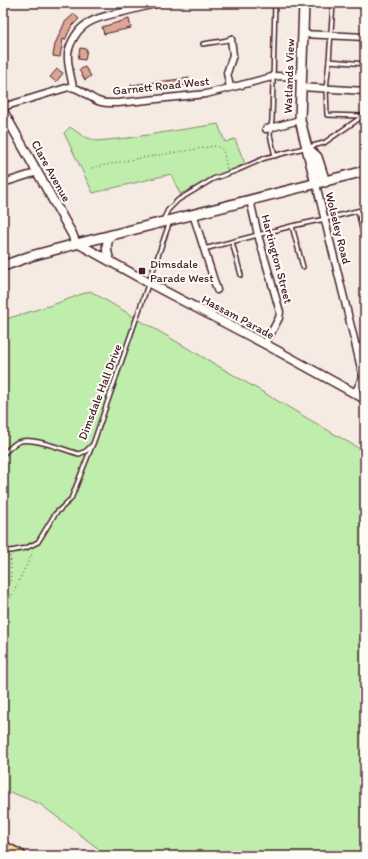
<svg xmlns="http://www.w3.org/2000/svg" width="368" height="859" font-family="Itim,sans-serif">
<rect width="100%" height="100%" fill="#f6ebe3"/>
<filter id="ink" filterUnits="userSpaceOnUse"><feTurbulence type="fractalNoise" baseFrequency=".025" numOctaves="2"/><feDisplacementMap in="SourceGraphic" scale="8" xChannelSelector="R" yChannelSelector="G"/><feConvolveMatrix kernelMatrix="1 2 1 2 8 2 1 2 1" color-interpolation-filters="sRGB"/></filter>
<g filter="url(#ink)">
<!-- green -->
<g fill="#bfedab" stroke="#84866b">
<polygon points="218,124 225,142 235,139 245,164 180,194 171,174 93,193 64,133 70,127 83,136 96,141 128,138"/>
<polygon points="90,291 365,452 365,856 108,856 40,804 3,789 3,320 55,304"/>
</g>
<!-- building -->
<g fill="#dca594" stroke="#4a1f2b">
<polygon points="74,14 79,19 71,27 65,40 63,39 60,57 53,56 55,44 65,22"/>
<polygon points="129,19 131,28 104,34 102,27"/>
<polygon points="80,48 87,49 85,60 78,59"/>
<polygon points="85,67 91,76 85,80 79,70"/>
<polygon points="57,69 63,73 56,82 50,77"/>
<polygon points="189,78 190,85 131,92 131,85"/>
</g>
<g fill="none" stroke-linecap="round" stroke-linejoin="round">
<!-- service casing -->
<g stroke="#4a1f2b" stroke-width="6">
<g id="service">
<polyline points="333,3 329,61 326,89 327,115 363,116"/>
<path d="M203,44C212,42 222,42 231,39"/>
<polyline points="329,61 365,64"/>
<polyline points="275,156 270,135 272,120 275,3"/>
<polyline points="358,211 365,242"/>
<polyline points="163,220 168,210 178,200 213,179 238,170 265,158 324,143 363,116 365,116"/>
<polyline points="292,226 303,267"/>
<polyline points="232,242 241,275"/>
<polyline points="204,249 292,226 325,219 365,209"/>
<path d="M3,454C8,450 13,444 18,442C32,436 64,450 79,454L86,451L93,444L170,221"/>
<polyline points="3,550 11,551 26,548 38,542 55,514 71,499 92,446"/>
</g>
</g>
<!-- minor casing -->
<g stroke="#4a1f2b" stroke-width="9">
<g id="minor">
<polyline points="303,34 365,37"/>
<path d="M73,87C71,76 67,65 68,53C69,47 72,41 75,36C85,19 105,16 123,12C135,9 147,6 159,3"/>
<polyline points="230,87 227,73 233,55 231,39"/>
<polyline points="301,87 365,91"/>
<path d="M3,107L69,87C80,87 88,97 98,101C105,104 111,103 118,103L206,94L276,76L302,77"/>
<polyline points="266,129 300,120"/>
<polyline points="3,183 38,172"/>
<polyline points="316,184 356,347 363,377 355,393"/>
<polyline points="250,200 258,235 280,312 279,318 265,344"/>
<polyline points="193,214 217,290"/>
<polyline points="356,347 365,347"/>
</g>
</g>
<!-- tertiary casing -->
<g stroke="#4a1f2b" stroke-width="11">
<g id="tertiary">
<polyline points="3,111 72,234 76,244"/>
<polyline points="79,244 149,283 265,344 365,399"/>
<path d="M110,261C106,252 105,244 110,236"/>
</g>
</g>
<!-- secondary casing -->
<g stroke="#4a1f2b" stroke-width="12">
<g id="secondary">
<polyline points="304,3 300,120 316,184"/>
<polyline points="307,148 317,157 325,182"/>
<polyline points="3,266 31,256 76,244 365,171"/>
</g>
</g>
<!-- trunk casing -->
<g stroke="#4a1f2b" stroke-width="14">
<polyline id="trunk" points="3,847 20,856"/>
</g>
<!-- path -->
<g stroke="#4a1f2b" stroke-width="1" stroke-dasharray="1 3" stroke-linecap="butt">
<polyline points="92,168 129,160 215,146 221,148 224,153 227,170"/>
<path d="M3,595C13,586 11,568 10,555"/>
<polyline points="3,613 34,550"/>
</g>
<!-- service -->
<use href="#service" stroke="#fdfcf7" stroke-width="3"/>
<!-- minor -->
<use href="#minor" stroke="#fdfcf7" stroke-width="6"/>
<!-- tertiary -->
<use href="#tertiary" stroke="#fdfcf7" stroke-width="8"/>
<!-- secondary -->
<use href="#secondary" stroke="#fdfcf7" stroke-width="9"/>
<!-- trunk -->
<use href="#trunk" stroke="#fbdf96" stroke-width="11"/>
</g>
</g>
<!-- markers -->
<rect fill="#4a1f2b" stroke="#fdfcf7" stroke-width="1.5" x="138" y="267" width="8" height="8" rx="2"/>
<g text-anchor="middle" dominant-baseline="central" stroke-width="4" stroke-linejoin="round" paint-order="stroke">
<!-- street labels -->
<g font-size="12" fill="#4a1f2b" stroke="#fdfcf7">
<text transform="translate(289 76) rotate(-88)">Watlands View</text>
<text transform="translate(161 86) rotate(-6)">Garnett Road West</text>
<text transform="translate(51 171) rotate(61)">Clare Avenue</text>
<text transform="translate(338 228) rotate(76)">Wolseley Road</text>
<text transform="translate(277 259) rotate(75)">Hartington Street</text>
<text transform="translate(238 317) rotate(28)">Hassam Parade</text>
<text transform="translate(100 392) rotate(-69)">Dimsdale Hall Drive</text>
</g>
<!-- poi labels -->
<g font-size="12" fill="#4a1f2b" stroke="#fdfcf7" text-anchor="start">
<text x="150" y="264">Dimsdale<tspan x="150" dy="14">Parade West</tspan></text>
</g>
</g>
<!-- margin -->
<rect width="368" height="859" fill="none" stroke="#fdfcf7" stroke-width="16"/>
<rect x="8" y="8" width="352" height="843" fill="none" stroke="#4a1f2b" stroke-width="1.5" filter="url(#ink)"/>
</svg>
